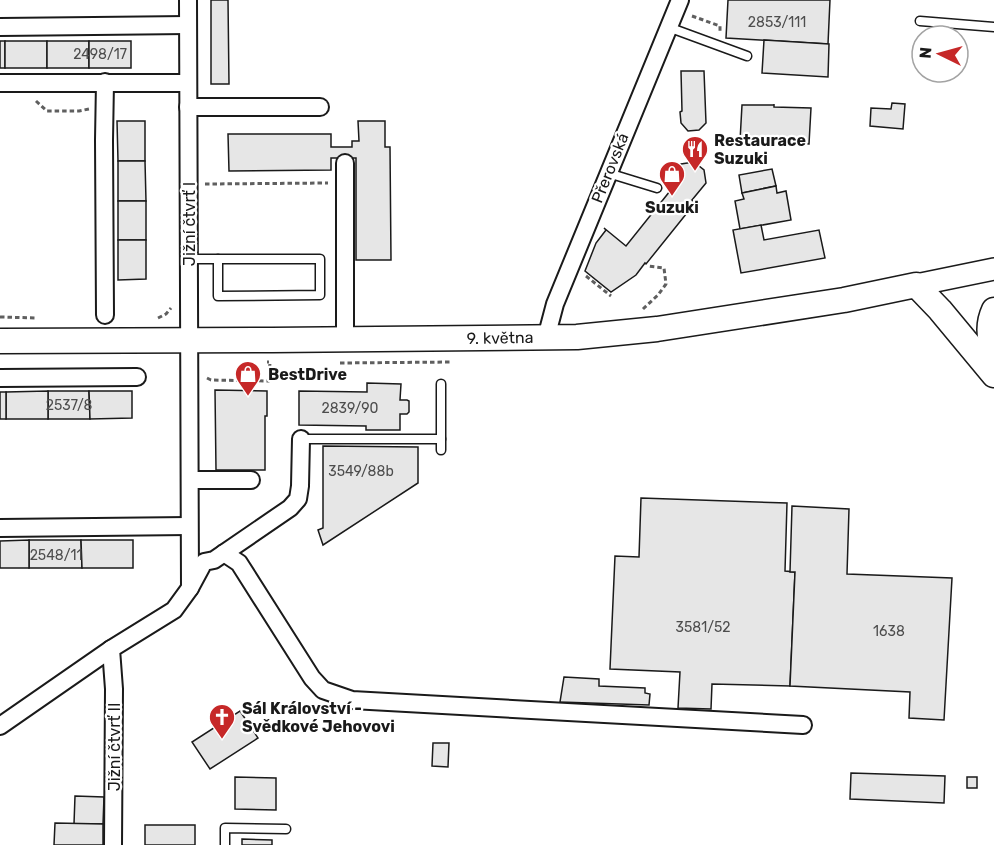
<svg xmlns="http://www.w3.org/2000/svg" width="994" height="845" font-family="Rubik,sans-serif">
<rect width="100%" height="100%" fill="#fff"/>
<!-- building -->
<g fill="#e6e6e6" stroke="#1a1a1a" stroke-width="1.5">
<polygon points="211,0 228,0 229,84 211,84"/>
<polygon points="728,0 830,0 828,44 726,38"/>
<polygon points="764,40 829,44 828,77 762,73"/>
<rect x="0" y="41" width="5" height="27"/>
<rect x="5" y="41" width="42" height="27"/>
<rect x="47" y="41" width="42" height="27"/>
<rect x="89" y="41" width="42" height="27"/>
<polygon points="681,71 704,71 706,123 699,130 688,131 681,123 680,112 682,111"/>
<polygon points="892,103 905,104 903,129 870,126 871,108 891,109"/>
<polygon points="774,104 774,107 811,108 809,144 740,141 742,105 774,105"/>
<polygon points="117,121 145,121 145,161 118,161"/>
<polygon points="358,121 385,121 385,147 390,147 391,260 356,260 356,158 331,158 331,170 229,171 228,134 331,134 331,147 352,147 352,141 359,141"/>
<polygon points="118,161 145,161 146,201 118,201"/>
<polygon points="694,162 704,170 706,183 692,200 695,203 646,264 645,263 636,275 611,292 585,271 596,243 606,230 604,228 626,246 674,186 668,181 681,164"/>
<polygon points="772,169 776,186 742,193 739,175"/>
<polygon points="776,186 777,193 786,191 791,220 740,229 735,201 744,199 742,193"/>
<rect x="118" y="201" width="28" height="39"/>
<polygon points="761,225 764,240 819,230 825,258 741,273 733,230"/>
<polygon points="118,240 146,240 146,279 118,280"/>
<polygon points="367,383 401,384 400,400 407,400 409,401 409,412 407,414 400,414 400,430 366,430 366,426 299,425 299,391 367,392"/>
<polygon points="215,390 267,391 267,416 265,416 265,470 216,470"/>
<polygon points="48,391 89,391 90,419 48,419"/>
<polygon points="48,391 48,419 6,419 6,392"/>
<polygon points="89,391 132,391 132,418 90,419"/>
<rect x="0" y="392" width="6" height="27"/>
<polygon points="323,446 418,447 418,483 323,545 318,530 323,528"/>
<polygon points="641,498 787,503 785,571 795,572 790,686 712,684 711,709 678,708 680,672 610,669 615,556 639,557"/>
<polygon points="792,506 849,509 847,574 952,578 944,720 909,718 910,692 790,686 795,572 790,572"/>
<polygon points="29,540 81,540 82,568 29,568"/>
<polygon points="29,540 29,568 0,568 0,541"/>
<polygon points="81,540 133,540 133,568 82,568"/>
<polygon points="564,677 599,679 599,686 645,688 645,693 650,694 649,705 560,702"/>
<polygon points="240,711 258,738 210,769 192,742"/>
<polygon points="433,743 449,743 448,767 432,766"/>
<polygon points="851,773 945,776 944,803 850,799"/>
<polygon points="235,777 276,778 276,810 235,809"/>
<rect x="967" y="777" width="10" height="11"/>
<polygon points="75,796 104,797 103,824 74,824"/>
<polygon points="55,823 103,824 103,845 54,845"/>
<rect x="145" y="825" width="50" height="20"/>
<polygon points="242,839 272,840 272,845 242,845"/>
</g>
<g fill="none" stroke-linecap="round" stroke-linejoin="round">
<!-- service casing -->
<g stroke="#1a1a1a" stroke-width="11">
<g id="service">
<polyline points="920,21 994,27"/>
<polyline points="668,27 747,56"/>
<polyline points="608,173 657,188"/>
<polyline points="189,259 218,259"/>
<polygon points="218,259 320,259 320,295 218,296"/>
<polyline points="301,439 441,439"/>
<polyline points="441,450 441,384"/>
<polyline points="225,845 225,828 286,829"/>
</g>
</g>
<!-- minor casing -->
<g stroke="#1a1a1a" stroke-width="20">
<g id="minor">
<polyline points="188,0 190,588"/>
<polyline points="0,27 188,25"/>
<polyline points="0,83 188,83"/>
<polyline points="188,107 320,107"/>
<polyline points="345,163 345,340"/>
<polyline points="105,315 104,140 105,82"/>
<polyline points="546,338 555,304 680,0"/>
<polyline points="0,378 137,377"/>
<polyline points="190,480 251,480"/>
<polyline points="0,528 189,526"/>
<polyline points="224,553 239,563 312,678 323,690 352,700 803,725"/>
<polyline points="0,726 111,649"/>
<polyline points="113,845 114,689 111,649 174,610 190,588 204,562 214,560 290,508 298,499 300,486 301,439"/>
</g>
</g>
<!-- tertiary casing -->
<g stroke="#1a1a1a" stroke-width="24">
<polyline id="tertiary" points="916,285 994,269"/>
</g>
<!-- secondary casing -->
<g stroke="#1a1a1a" stroke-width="27">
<g id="secondary">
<path d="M994,310C988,323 988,336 994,350"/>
<polyline points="0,341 272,340 577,337 657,329 844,300 916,285 940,310 994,375"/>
</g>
</g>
<!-- path -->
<g stroke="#5f5f5f" stroke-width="3" stroke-dasharray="4.5 3" stroke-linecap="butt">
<polyline points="692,16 720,26 720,32"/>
<polyline points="36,101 47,111 79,111 89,109"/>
<polyline points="205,184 328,183"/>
<polyline points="586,276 611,296"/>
<polyline points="643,309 658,295 666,284 664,268 648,266"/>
<polyline points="0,317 37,318"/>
<polyline points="158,318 166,314 171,308"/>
<polyline points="340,363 452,362"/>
<polyline points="207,378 211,380 269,381 270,362 267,362"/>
</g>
<!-- service -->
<use href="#service" stroke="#fff" stroke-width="8"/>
<!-- minor -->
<use href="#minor" stroke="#fff" stroke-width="16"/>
<!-- tertiary -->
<use href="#tertiary" stroke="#fff" stroke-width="21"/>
<!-- secondary -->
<use href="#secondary" stroke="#fff" stroke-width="24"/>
</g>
<!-- icons -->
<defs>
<g id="restaurant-pin" transform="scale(1.35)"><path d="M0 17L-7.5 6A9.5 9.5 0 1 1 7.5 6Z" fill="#c62828" stroke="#fff"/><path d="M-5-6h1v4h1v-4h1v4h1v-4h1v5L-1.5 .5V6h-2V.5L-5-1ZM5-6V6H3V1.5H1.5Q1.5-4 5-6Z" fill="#fff"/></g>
<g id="shop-pin" transform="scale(1.35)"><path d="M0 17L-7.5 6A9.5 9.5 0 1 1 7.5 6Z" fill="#c62828" stroke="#fff"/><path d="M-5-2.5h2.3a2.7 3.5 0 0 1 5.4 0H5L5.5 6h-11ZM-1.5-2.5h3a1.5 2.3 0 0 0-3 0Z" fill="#fff"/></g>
<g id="church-pin" transform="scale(1.35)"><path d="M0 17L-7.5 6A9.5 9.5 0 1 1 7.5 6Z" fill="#c62828" stroke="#fff"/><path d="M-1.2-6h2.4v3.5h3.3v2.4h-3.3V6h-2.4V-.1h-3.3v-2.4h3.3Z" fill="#fff"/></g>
</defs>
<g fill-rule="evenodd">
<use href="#restaurant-pin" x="695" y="149"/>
<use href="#shop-pin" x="672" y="174"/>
<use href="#shop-pin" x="248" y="374"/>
<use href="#church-pin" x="222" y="717"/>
</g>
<g text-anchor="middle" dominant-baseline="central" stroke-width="4.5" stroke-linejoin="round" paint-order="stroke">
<!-- number labels -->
<g font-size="14" fill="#4d4d4d">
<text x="777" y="22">2853/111</text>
<text x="100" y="54">2498/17</text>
<text x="69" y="405">2537/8</text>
<text x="350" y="408">2839/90</text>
<text x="361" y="471">3549/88b</text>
<text x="56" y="555">2548/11</text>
<text x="703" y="627">3581/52</text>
<text x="889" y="631">1638</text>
</g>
<!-- poi labels -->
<g font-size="16" font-weight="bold" fill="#1a1a1a" stroke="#fff" text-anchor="start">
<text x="714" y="140">Restaurace<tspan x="714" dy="18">Suzuki</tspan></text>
<text x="672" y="207" text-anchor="middle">Suzuki</text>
<text x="268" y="374">BestDrive</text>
<text x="242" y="708">Sál Království -<tspan x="242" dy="18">Svědkové Jehovovi</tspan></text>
</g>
<!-- street labels -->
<g font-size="16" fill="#1a1a1a" stroke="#fff">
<text transform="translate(610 168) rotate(-68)">Přerovská</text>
<text transform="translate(189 224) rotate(-90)">Jižní čtvrť I</text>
<text transform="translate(500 338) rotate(-1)">9. května</text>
<text transform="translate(114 747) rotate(-90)">Jižní čtvrť II</text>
</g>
</g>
<!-- north arrow -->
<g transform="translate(940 54) rotate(275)"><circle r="28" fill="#ffffff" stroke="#a3a3a3" stroke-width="1.5"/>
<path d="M0-4.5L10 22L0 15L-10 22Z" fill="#c62828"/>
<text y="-9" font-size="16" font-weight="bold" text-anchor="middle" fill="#1a1a1a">N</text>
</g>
</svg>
